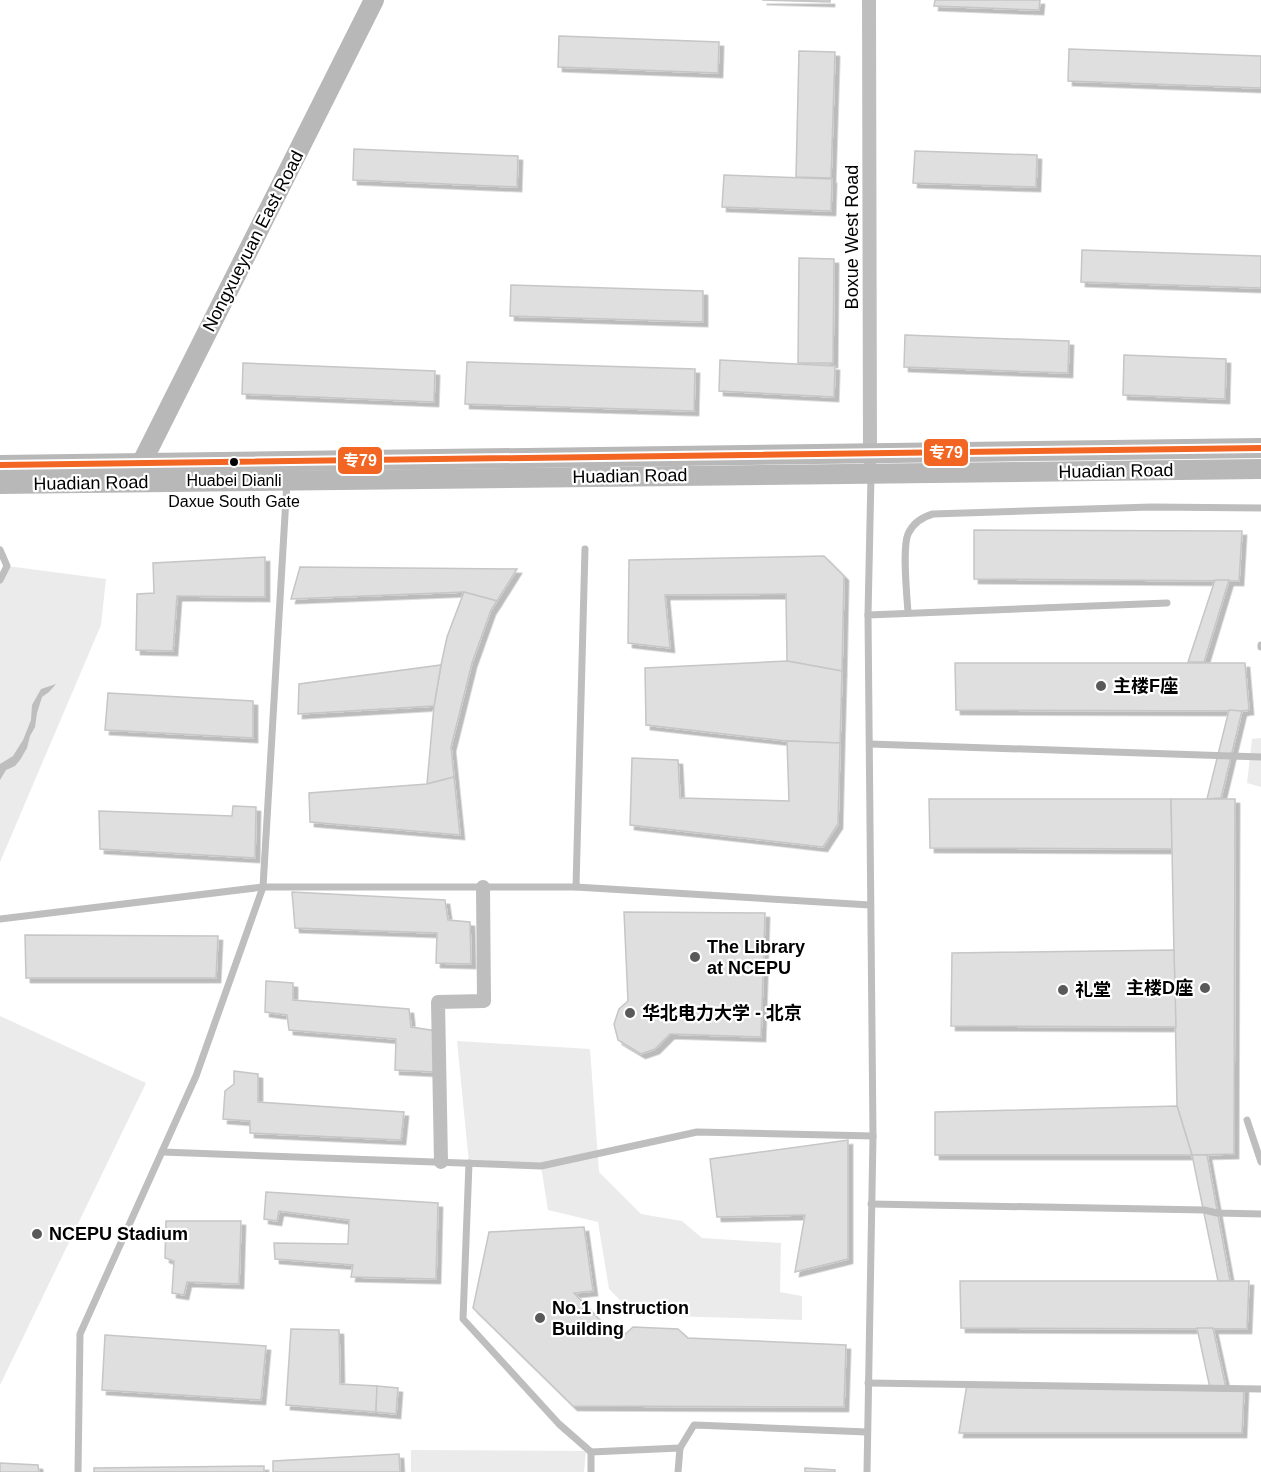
<svg xmlns="http://www.w3.org/2000/svg" width="1261" height="1472" font-family="Arial,'Noto Sans SC',sans-serif">
<defs>
<filter id="shadow"><feDropShadow dx="4.5" dy="4.5" stdDeviation="0" flood-color="#0004"/></filter>
</defs>
<rect width="100%" height="100%" fill="#fff"/>
<!-- green -->
<g fill="#ebebeb">
<polygon points="7,566 106,579 101,625 0,862 0,580"/>
<polygon points="1261,738 1261,787 1247,783 1252,739"/>
<polygon points="0,1016 146,1083 0,1385"/>
<polygon points="457,1041 590,1049 599,1172 641,1214 682,1221 702,1238 781,1243 780,1292 802,1296 802,1320 635,1315 609,1289 598,1222 548,1210 541,1166 469,1163"/>
<polygon points="411,1450 586,1451 584,1472 411,1472"/>
</g>
<!-- water -->
<polygon fill="#bebebe" points="56,684 49,692 42,697 37,713 35,727 30,736 27,748 20,760 15,766 6,770 0,780 0,764 13,756 23,740 31,720 32,705 41,689"/>
<!-- building -->
<g fill="#dfdfdf" stroke="#c6c6c6" stroke-width="1.5" filter="url(#shadow)">
<polygon points="762,0 830,0 830,2"/>
<polygon points="935,0 1040,0 1039,10 934,6"/>
<polygon points="559,36 719,42 718,73 558,67"/>
<polygon points="1069,49 1261,56 1261,88 1068,81"/>
<polygon points="799,51 835,52 831,178 796,177"/>
<polygon points="354,149 518,156 517,187 353,180"/>
<polygon points="915,151 1037,155 1036,187 913,183"/>
<polygon points="724,175 832,179 831,211 722,207"/>
<polygon points="1082,250 1261,256 1261,288 1081,282"/>
<polygon points="799,258 834,259 833,363 798,363"/>
<polygon points="511,285 703,291 703,322 510,316"/>
<polygon points="905,335 1069,341 1068,373 904,367"/>
<polygon points="1124,355 1226,359 1225,399 1123,395"/>
<polygon points="720,360 835,366 834,397 719,391"/>
<polygon points="467,362 695,369 694,411 465,404"/>
<polygon points="243,363 435,371 434,402 242,394"/>
<polygon points="974,530 1242,531 1239,581 974,579"/>
<polygon points="824,556 844,576 842,671 787,661 786,594 665,595 670,648 628,643 629,560"/>
<polygon points="265,557 265,597 177,596 173,651 136,650 137,594 154,593 153,563"/>
<polygon points="300,567 517,569 497,601 464,592 291,599"/>
<polygon points="1215,580 1229,580 1204,662 1188,662"/>
<polygon points="464,592 497,601 491,610 472,663 451,747 454,777 427,784 434,706 441,665 447,637"/>
<polygon points="787,661 842,671 840,743 787,741 646,725 645,668"/>
<polygon points="955,663 1245,663 1249,710 1242,711 956,710"/>
<polygon points="441,665 434,706 298,714 299,684"/>
<polygon points="108,693 253,701 253,738 105,730"/>
<polygon points="1229,710 1242,711 1221,798 1207,799"/>
<polygon points="787,741 840,743 838,824 823,847 630,825 632,758 678,760 680,798 789,801"/>
<polygon points="454,777 460,835 310,822 309,793 427,784"/>
<polygon points="929,799 1171,799 1172,849 930,848"/>
<polygon points="1171,799 1235,799 1234,1154 1192,1155 1177,1106"/>
<polygon points="233,806 256,807 255,858 100,849 99,811 232,816"/>
<polygon points="292,892 445,900 448,920 470,922 471,964 436,963 437,933 295,928"/>
<polygon points="624,912 765,913 761,1037 670,1034 655,1049 641,1054 618,1040 614,1024 619,1009 628,1001"/>
<polygon points="25,935 218,936 216,978 26,978"/>
<polygon points="1174,950 1176,1027 951,1026 952,953"/>
<polygon points="266,981 293,983 293,1000 409,1009 411,1027 437,1031 435,1072 395,1070 396,1039 289,1030 287,1015 265,1012"/>
<polygon points="234,1071 258,1074 258,1102 404,1112 401,1140 250,1133 250,1121 223,1119 225,1091 234,1084"/>
<polygon points="1177,1106 1192,1155 935,1155 935,1112"/>
<polygon points="848,1140 848,1259 795,1272 805,1215 717,1217 710,1159"/>
<polygon points="1192,1155 1207,1155 1230,1281 1218,1281"/>
<polygon points="266,1192 438,1203 436,1279 351,1277 353,1265 275,1259 274,1243 348,1244 349,1220 279,1211 277,1221 264,1219"/>
<polygon points="166,1221 241,1221 239,1284 187,1282 184,1295 172,1293 174,1261 165,1258"/>
<polygon points="584,1227 593,1291 574,1293 619,1340 633,1327 678,1329 688,1338 846,1345 844,1407 573,1406 473,1308 489,1232"/>
<polygon points="960,1281 1249,1281 1247,1329 961,1328"/>
<polygon points="1197,1328 1213,1328 1226,1388 1210,1388"/>
<polygon points="291,1329 339,1330 340,1384 377,1386 376,1412 286,1405"/>
<polygon points="105,1335 266,1346 261,1400 102,1390"/>
<polygon points="967,1384 1244,1388 1242,1433 959,1433"/>
<polygon points="377,1386 398,1388 396,1414 376,1412"/>
<polygon points="399,1454 400,1472 273,1472 273,1461"/>
<polygon points="0,1463 38,1465 39,1472 0,1472"/>
<polygon points="264,1466 264,1472 94,1472 94,1468"/>
<polygon points="805,1468 835,1470 835,1472 805,1472"/>
</g>
<g fill="none" stroke-linecap="round" stroke-linejoin="round">
<!-- lane -->
<g stroke="#bebebe" stroke-width="7">
<polyline points="0,550 7,566 0,580"/>
<path d="M908,613C907,596 902,548 908,534C913,523 922,517 933,514L1151,507L1261,508"/>
<polyline points="868,615 1167,603"/>
<polyline points="1261,645 1261,647"/>
<polyline points="870,744 1261,757"/>
<polyline points="576,887 585,549"/>
<polyline points="0,919 263,887 576,887 870,905"/>
<polyline points="1247,1120 1261,1162"/>
<polyline points="162,1152 541,1166 697,1132 873,1136"/>
<polyline points="469,1163 463,1319 559,1424 591,1452"/>
<polyline points="871,1204 1204,1210 1217,1213 1261,1214"/>
<polyline points="868,1383 1261,1389"/>
<polyline points="78,1472 80,1334 196,1076 263,887 287,481"/>
<polyline points="591,1472 591,1452 680,1448"/>
<polyline points="678,1472 680,1448 694,1425 867,1432"/>
<polyline points="867,1472 873,1136 868,615 871,476"/>
</g>
<!-- street -->
<g stroke="#bebebe" stroke-width="14">
<polyline points="869,0 870,460"/>
<polyline points="441,1162 438,1002 484,1001 483,887"/>
</g>
<!-- secondary -->
<g stroke="#b8b8b8" stroke-width="20">
<polyline points="0,465 1261,448"/>
<polyline points="137,472 374,0"/>
<polyline points="0,484 1261,469"/>
</g>
<!-- bus-1 casing -->
<g stroke="#fff" stroke-width="10">
<polyline id="bus-1" points="0,465 1261,448"/>
</g>
<!-- bus-1 -->
<use href="#bus-1" stroke="#f26522" stroke-width="6"/>
</g>
<!-- markers -->
<circle fill="#000" stroke="#fff" stroke-width="2" cx="234" cy="462" r="5"/>
<g fill="#595959" stroke="#fff" stroke-width="2">
<circle cx="1101" cy="686" r="6"/>
<circle cx="695" cy="957" r="6"/>
<circle cx="1205" cy="988" r="6"/>
<circle cx="1063" cy="990" r="6"/>
<circle cx="630" cy="1013" r="6"/>
<circle cx="37" cy="1234" r="6"/>
<circle cx="540" cy="1318" r="6"/>
</g>
<g text-anchor="middle" dominant-baseline="central" stroke-width="4.5" stroke-linejoin="round" paint-order="stroke">
<!-- bus labels -->
<g font-size="16" fill="#000" stroke="#fff">
<text x="234" y="480">Huabei Dianli<tspan x="234" dy="21">Daxue South Gate</tspan></text>
</g>
<!-- street labels -->
<g font-size="18" fill="#000" stroke="#fff">
<text transform="translate(852 237) rotate(-90)">Boxue West Road</text>
<text transform="translate(253 241) rotate(-63)">Nongxueyuan East Road</text>
<text transform="translate(1116 471) rotate(-1)">Huadian Road</text>
<text transform="translate(630 476) rotate(-1)">Huadian Road</text>
<text transform="translate(91 483) rotate(-1)">Huadian Road</text>
</g>
<!-- poi labels -->
<g font-size="18" font-weight="bold" fill="#000" stroke="#fff" text-anchor="start">
<text x="1113" y="686">主楼F座</text>
<text x="707" y="947">The Library<tspan x="707" dy="21">at NCEPU</tspan></text>
<text x="1193" y="988" text-anchor="end">主楼D座</text>
<text x="1075" y="990">礼堂</text>
<text x="642" y="1013">华北电力大学 - 北京</text>
<text x="49" y="1234">NCEPU Stadium</text>
<text x="552" y="1308">No.1 Instruction<tspan x="552" dy="21">Building</tspan></text>
</g>
</g>
<g stroke="#fff" stroke-width="2">
<rect x="923" y="438" width="46" height="29" rx="6" fill="#f26522"/>
<rect x="337" y="446" width="46" height="29" rx="6" fill="#f26522"/>
</g>
<g font-size="16" text-anchor="middle" font-weight="bold" fill="#fff">
<text x="946" y="458">专79</text>
<text x="360" y="466">专79</text>
</g>
</svg>
